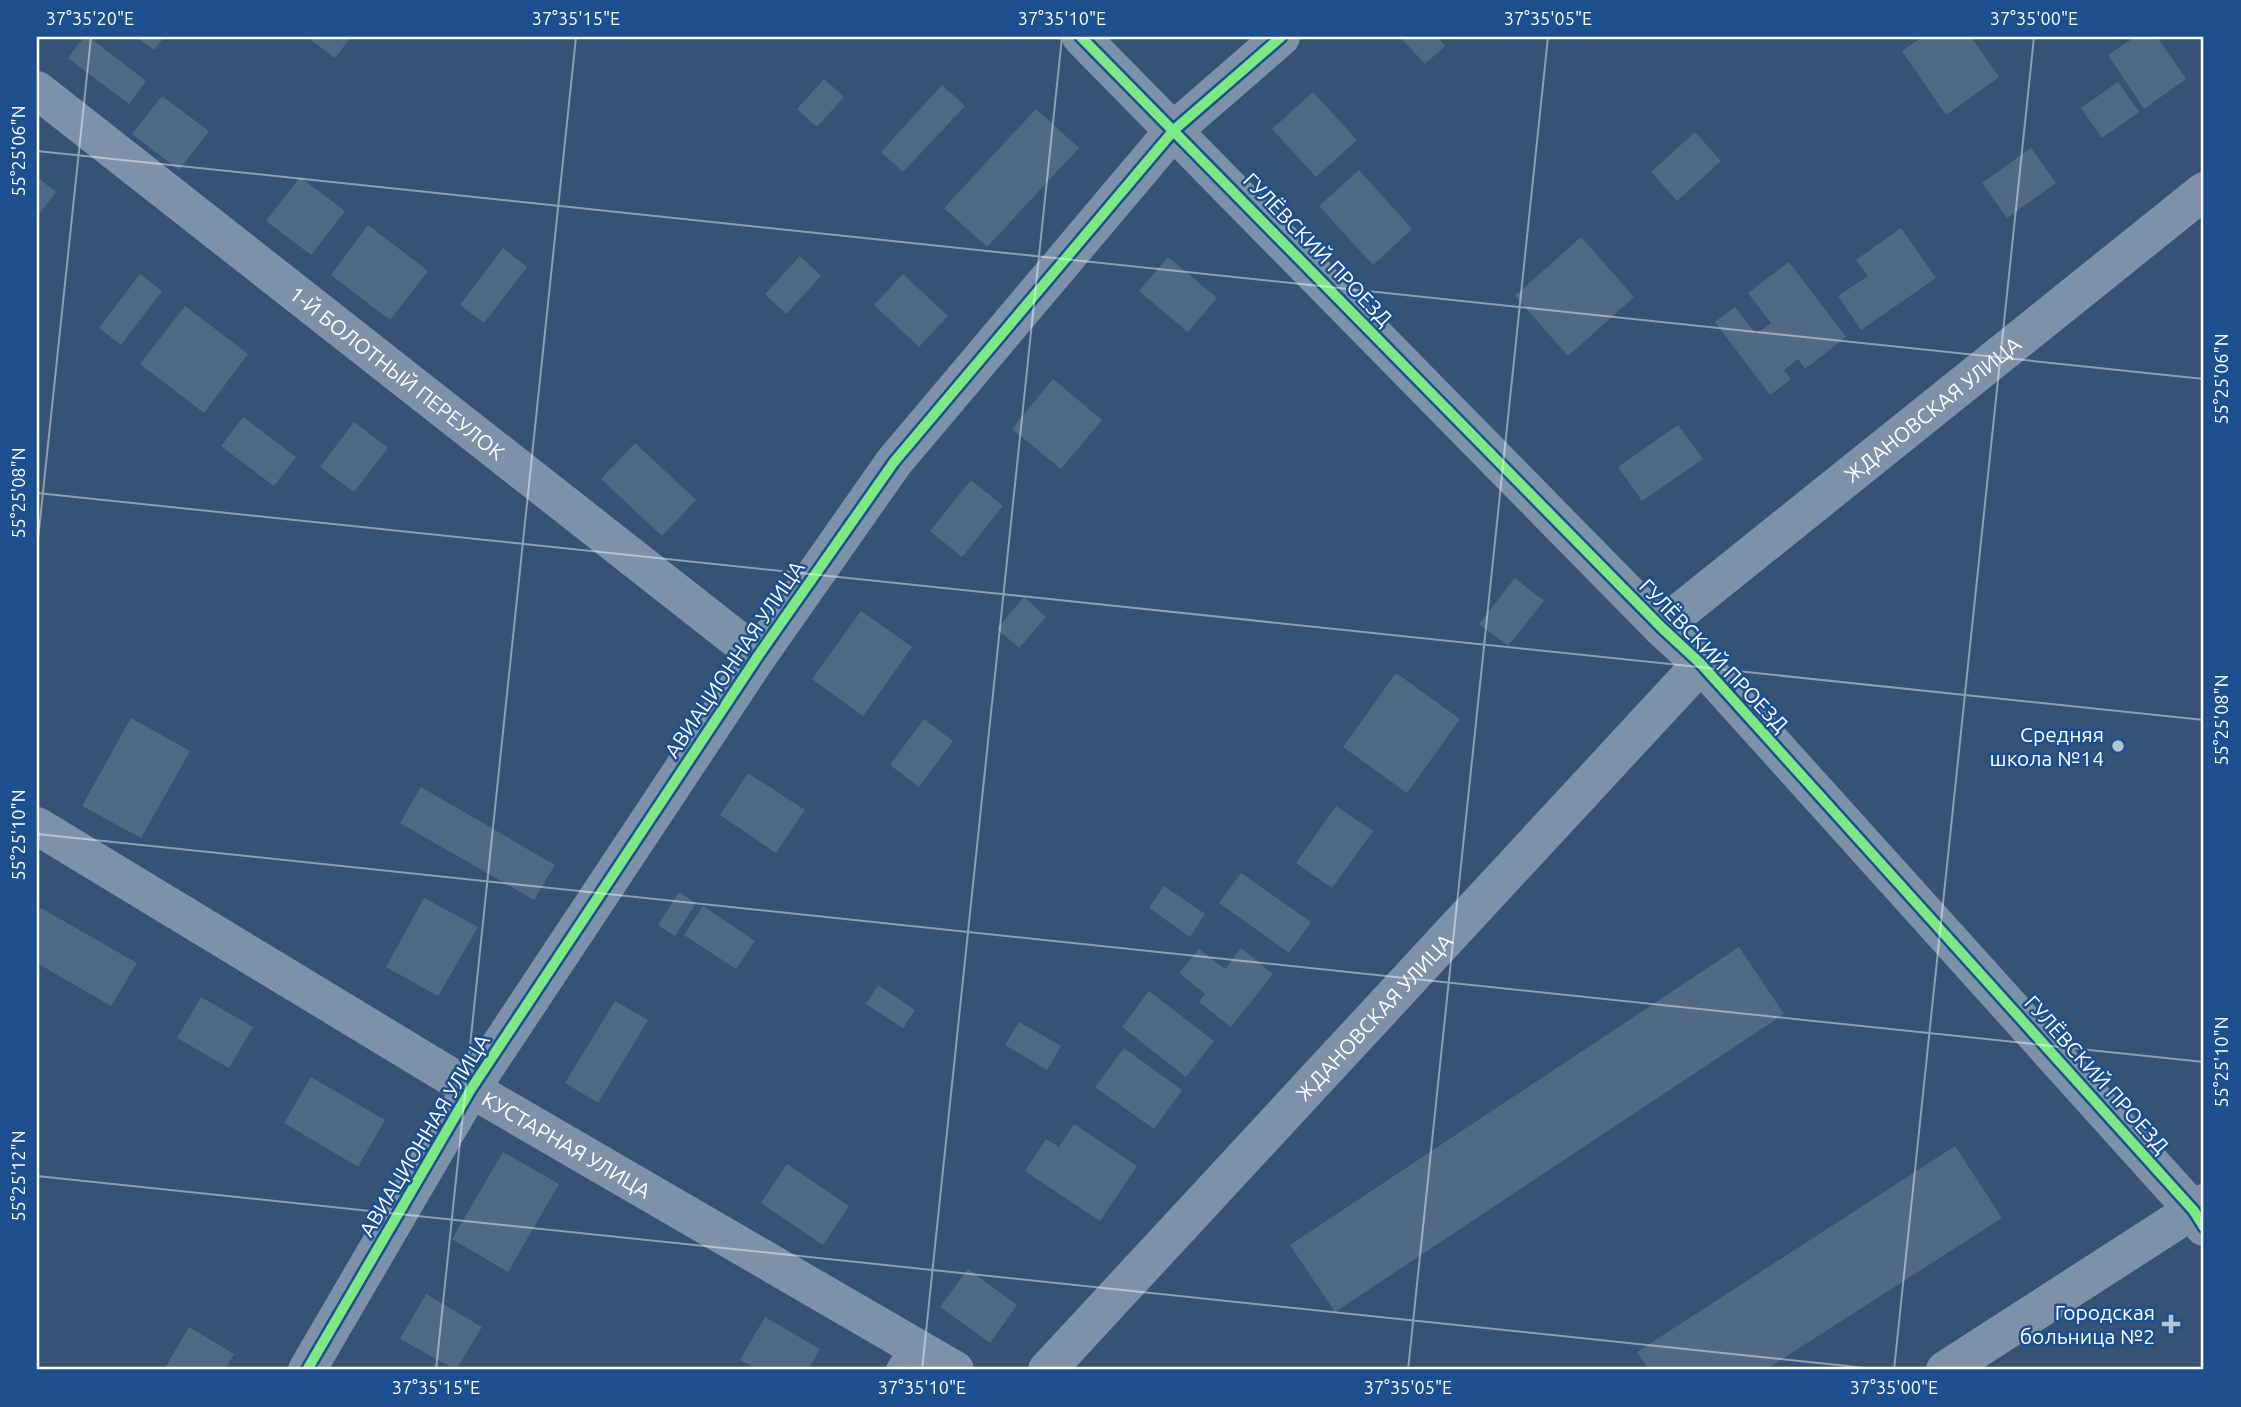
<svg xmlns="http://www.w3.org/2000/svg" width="2241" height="1407" font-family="Ubuntu,sans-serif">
<rect width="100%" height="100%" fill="#365274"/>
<!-- building -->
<g fill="#526984">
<polygon points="84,37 89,37 146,81 129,104 68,58"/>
<polygon points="136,37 164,37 154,50"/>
<polygon points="307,37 351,37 335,58"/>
<polygon points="1400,37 1438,37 1445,46 1425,64"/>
<polygon points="1922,37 1971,37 1999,77 1946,115 1902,51"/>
<polygon points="2135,37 2157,37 2186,79 2144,109 2108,55"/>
<polygon points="824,79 844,97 817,127 797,109"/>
<polygon points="2118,82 2139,112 2102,138 2081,108"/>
<polygon points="942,85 965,106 903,172 881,152"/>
<polygon points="1313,92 1357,140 1316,177 1272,129"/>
<polygon points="162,96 209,131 179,170 132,134"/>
<polygon points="1036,109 1079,148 987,247 944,208"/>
<polygon points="1695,132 1721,161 1677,201 1651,172"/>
<polygon points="2031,148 2056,183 2007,218 1982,183"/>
<polygon points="1359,170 1412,229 1373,265 1319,206"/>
<polygon points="37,177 56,192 37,217"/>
<polygon points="300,177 345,211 311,255 266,221"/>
<polygon points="368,225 428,271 390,320 331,275"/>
<polygon points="1901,228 1936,278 1861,330 1838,296 1868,276 1856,260"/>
<polygon points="1581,237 1634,297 1568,356 1515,296"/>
<polygon points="503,248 527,267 484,323 460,305"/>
<polygon points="800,256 821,276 786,314 765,294"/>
<polygon points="1168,257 1217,298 1188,332 1139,291"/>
<polygon points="1789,262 1846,337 1805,369 1798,359 1784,370 1791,379 1770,395 1715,322 1735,307 1756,334 1771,323 1748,293"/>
<polygon points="140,274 162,291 121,345 99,328"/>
<polygon points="903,274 948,316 919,347 874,305"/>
<polygon points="185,306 248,354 204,413 140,364"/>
<polygon points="1053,379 1102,420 1061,469 1012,429"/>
<polygon points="243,417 296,457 274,486 221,446"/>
<polygon points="354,422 388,448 354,492 320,467"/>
<polygon points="1678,425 1703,459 1642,501 1618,467"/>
<polygon points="635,443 696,500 662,536 601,479"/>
<polygon points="971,480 1003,506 962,557 930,531"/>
<polygon points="1515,578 1544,601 1508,646 1479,624"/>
<polygon points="1024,597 1046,617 1019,648 997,629"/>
<polygon points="861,611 912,647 863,716 812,679"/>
<polygon points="1396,673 1460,719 1407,793 1343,747"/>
<polygon points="131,718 190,751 141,838 82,806"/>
<polygon points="924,719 953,741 919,787 890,765"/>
<polygon points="748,773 805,810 776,853 720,815"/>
<polygon points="421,787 555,865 534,900 400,823"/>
<polygon points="1336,806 1373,831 1332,888 1296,863"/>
<polygon points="1241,873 1311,922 1289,953 1219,903"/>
<polygon points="1164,886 1205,914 1190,937 1149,908"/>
<polygon points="679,892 696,903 675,936 658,925"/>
<polygon points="424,898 478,927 438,996 386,967"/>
<polygon points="703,906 755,941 736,969 684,935"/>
<polygon points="41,908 137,963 111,1006 37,963 37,916"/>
<polygon points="1739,947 1784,1014 1335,1312 1290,1245"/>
<polygon points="1241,948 1273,974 1231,1027 1199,1002 1205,994 1179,973 1199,949 1225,969"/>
<polygon points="878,985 915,1010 903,1028 866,1004"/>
<polygon points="1149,991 1214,1041 1186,1077 1122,1027"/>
<polygon points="201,997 253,1027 229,1068 177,1038"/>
<polygon points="615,1001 648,1020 598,1103 565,1083"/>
<polygon points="1019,1022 1061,1046 1047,1070 1005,1045"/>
<polygon points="1124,1048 1182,1090 1154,1129 1095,1087"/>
<polygon points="311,1077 385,1120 358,1167 284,1123"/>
<polygon points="1074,1124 1137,1166 1100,1221 1025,1171 1046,1139 1059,1147"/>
<polygon points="1955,1146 2002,1218 1765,1370 1649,1370 1637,1352"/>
<polygon points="503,1152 559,1184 508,1272 452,1239"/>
<polygon points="787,1164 849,1206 823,1245 761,1203"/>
<polygon points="968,1269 1017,1305 990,1343 940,1307"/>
<polygon points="426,1294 482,1327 456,1370 400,1339"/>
<polygon points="765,1317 820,1349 808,1370 758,1370 740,1360"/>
<polygon points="189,1327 234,1354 225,1370 164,1370"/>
</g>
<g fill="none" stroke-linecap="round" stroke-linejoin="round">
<!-- lane -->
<polyline stroke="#7d92a8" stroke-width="21" points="896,1370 911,1345"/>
<!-- street -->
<g stroke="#7d92a8" stroke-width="38">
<polyline points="1081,37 1661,627 1701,664 2194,1211 2204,1227"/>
<path id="s1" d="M37,90L758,656"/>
<path id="s2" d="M1661,627L2204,191"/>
<path id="s3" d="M37,826L471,1089L955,1370"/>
<polyline points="307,1370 471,1089 758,656 894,462 1174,130 1281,37"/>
<path id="s4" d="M1047,1370L1701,664"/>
<polyline points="1945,1370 2204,1203"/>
</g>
<!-- cycleway casing -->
<g stroke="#1b4f8f" stroke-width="15">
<g id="cycleway">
<polyline points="1081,37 1661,627 1701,664 2194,1211 2204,1227"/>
<polyline points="307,1370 471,1089 758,656 894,462 1174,130 1281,37"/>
</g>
</g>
<!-- cycleway -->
<use href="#cycleway" stroke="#7ce984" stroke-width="10"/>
</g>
<!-- ticks -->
<path fill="none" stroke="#fff" stroke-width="2" stroke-opacity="0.45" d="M2200,37H2204M37,151L2204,379M37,493L2204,720M37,549L91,37M37,834L2204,1062M37,1176L1885,1370M436,1370L576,37M922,1370L1062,37M1408,1370L1548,37M1894,1370L2034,37"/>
<!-- markers -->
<g fill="#b9c2ce" stroke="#1b4f8f" stroke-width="2.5">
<circle cx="2118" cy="746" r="7"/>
<path d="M2167.5 1313.5h7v7h7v7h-7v7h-7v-7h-7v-7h7z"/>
</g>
<g text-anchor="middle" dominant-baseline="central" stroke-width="5" stroke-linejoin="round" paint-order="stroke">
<!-- street labels -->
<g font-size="21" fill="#fff" stroke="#1b4f8f">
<text transform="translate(1318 249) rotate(46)">ГУЛЁВСКИЙ ПРОЕЗД</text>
<text stroke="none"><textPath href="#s1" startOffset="458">1-Й БОЛОТНЫЙ ПЕРЕУЛОК</textPath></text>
<text stroke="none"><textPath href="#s2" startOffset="348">ЖДАНОВСКАЯ УЛИЦА</textPath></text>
<text transform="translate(1714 655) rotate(46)">ГУЛЁВСКИЙ ПРОЕЗД</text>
<text transform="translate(734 659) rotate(-56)">АВИАЦИОННАЯ УЛИЦА</text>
<text stroke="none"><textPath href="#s4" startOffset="481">ЖДАНОВСКАЯ УЛИЦА</textPath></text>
<text transform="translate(2097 1074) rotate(48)">ГУЛЁВСКИЙ ПРОЕЗД</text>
<text transform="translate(424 1135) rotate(-59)">АВИАЦИОННАЯ УЛИЦА</text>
<text stroke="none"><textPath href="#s3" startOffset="618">КУСТАРНАЯ УЛИЦА</textPath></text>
</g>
<!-- poi labels -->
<g font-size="21" fill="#fff" stroke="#1b4f8f" text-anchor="end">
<text x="2104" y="734">Средняя<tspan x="2104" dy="24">школа №14</tspan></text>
<text x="2155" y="1312">Городская<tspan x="2155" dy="24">больница №2</tspan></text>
</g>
</g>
<!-- border -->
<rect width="2241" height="1407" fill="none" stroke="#1b4f8f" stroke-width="77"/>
<rect x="38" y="38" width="2164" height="1330" fill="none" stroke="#fff" stroke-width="2.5"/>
<g font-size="18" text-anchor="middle" fill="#fff">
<text x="90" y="25">37°35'20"E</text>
<text x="576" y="25">37°35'15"E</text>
<text x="1062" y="25">37°35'10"E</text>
<text x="1548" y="25">37°35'05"E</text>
<text x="2034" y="25">37°35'00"E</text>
<text transform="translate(19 151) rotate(-90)" y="6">55°25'06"N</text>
<text transform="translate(2222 379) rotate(-90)" y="6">55°25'06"N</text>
<text transform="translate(19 493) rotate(-90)" y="6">55°25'08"N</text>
<text transform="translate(2222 720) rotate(-90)" y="6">55°25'08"N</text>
<text transform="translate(19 835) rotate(-90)" y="6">55°25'10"N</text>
<text transform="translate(2222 1062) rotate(-90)" y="6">55°25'10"N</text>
<text transform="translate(19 1176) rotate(-90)" y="6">55°25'12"N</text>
<text x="436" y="1394">37°35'15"E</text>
<text x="922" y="1394">37°35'10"E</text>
<text x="1408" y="1394">37°35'05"E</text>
<text x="1894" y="1394">37°35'00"E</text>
</g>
</svg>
